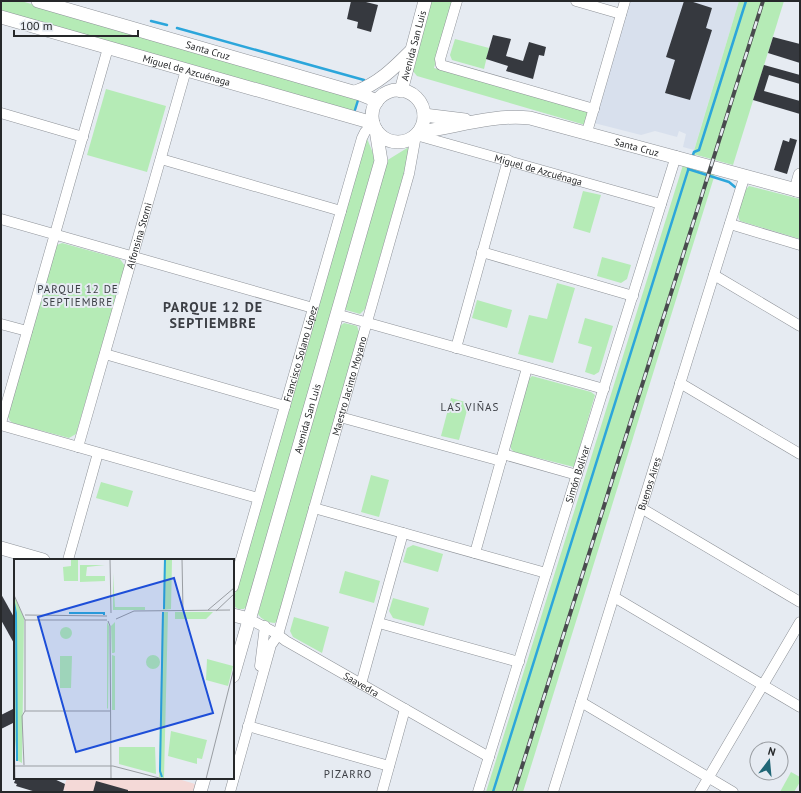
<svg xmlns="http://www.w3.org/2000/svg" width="801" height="793" font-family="'PT Sans',sans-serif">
<rect width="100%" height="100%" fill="#e6ebf2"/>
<!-- commercial -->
<polygon fill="#f4d9d7" points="67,778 175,778 195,784 193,792 71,792 63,790"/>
<!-- built -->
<polygon fill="#d8e0ed" points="629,1 739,1 694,150 683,147 686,134 679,131 677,137 655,131 641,135 594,123"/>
<!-- green -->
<g fill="#b5ebb6">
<polygon points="1,1 21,1 359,98 355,113 1,12"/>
<polygon points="431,1 452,1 434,68 596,114 592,127 417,76 412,70"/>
<polygon points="739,1 784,1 733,165 693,154"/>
<polygon points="455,39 489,48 484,69 452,60 450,55"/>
<polygon points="106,89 166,106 147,172 87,155"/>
<polygon points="366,136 375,158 247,605 244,609 238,609 234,606 233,601"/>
<polygon points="412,145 365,309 360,314 346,310 346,303 386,161"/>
<polygon points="683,165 715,174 523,792 486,792"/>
<path d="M749,186L800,199V239L740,221C735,214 743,191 749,186Z"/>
<polygon points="583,191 601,195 590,233 573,228"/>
<polygon points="62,243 120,259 125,266 76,434 69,438 13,423 10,421 8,417 55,249 57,245"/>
<polygon points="602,257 631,265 627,279 621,283 597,276"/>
<polygon points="557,283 575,288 553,363 518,354 529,315 547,319"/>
<polygon points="477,300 512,310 507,328 472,318"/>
<polygon points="585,318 613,326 599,372 594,375 585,372 592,347 578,343"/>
<path d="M344,323L357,326L359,332L277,620L275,623C268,623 261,619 258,614L259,610L339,327Z"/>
<polygon points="532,376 591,392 595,395 574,467 514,452 511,449 511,444 529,379"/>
<polygon points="451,398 469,403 459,440 441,436"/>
<polygon points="371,475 389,480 379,517 361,512"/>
<polygon points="101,482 133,491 128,507 96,498"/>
<polygon points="413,545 443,554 438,572 403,562 407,548"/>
<polygon points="345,571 380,581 374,603 339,593"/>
<polygon points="393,598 429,608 424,626 393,618 389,611"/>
<polygon points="294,617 329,627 322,653 293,637 290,631"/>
<polygon points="791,772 800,777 800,782 794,792 780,792"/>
</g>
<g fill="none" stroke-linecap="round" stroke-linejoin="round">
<!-- stream -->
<g stroke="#2ca6db" stroke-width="2.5">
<polyline points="151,21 167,25"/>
<polyline points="177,28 364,80 363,83"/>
<polyline points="354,113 359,97"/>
<polyline points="692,158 694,152 699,150 746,1"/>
<polyline points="688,169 729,182 735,187"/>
<polyline points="493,792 690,164"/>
</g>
</g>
<!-- building -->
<g fill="#36393f">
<polygon points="351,1 362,1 378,5 371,32 357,28 358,22 347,19"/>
<polygon points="684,1 690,1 712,8 706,28 712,30 690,100 665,93 675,60 666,57"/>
<polygon points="493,35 511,39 506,56 523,61 529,42 546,47 544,56 539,55 533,79 506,71 508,66 486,59"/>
<polygon points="773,37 800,44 800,63 768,53"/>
<polygon points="764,65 800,75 800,84 769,75 764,91 800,101 800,114 753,100"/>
<polygon points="790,138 797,140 787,174 774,170 783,140 789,142"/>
<polygon points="1,594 15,619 15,645 1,620"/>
<polygon points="13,709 15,722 1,729 1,715"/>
<polygon points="16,778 52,778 65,784 63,792 36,792 16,786 17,784 14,783"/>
<polygon points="96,781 128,790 128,792 93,792"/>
</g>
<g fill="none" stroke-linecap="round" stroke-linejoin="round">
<!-- street casing -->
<g stroke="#8e9298" stroke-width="11">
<g id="street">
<polyline points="457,1 440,59 441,65 594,109"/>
<polyline points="576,1 621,14"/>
<polyline points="1,113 83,137"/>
<polyline points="587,132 625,1"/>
<polyline points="161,159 341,211"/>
<polyline points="1,219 313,308"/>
<polyline points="730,224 800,245"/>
<polyline points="482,252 633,296"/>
<polyline points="714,275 800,326"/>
<polyline points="336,314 604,389"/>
<polyline points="1,324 27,331"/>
<polyline points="456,348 508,160"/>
<polyline points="105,354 285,406"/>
<polyline points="680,383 800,454"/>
<polyline points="340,417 501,461"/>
<polyline points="1,423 108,48"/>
<polyline points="1,425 258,498"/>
<path id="s1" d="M78,447L186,70"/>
<polyline points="503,454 577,475"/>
<polyline points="314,508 546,573"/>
<polyline points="641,508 800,602"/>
<polyline points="475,553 527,368"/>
<polyline points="68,560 98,453"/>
<path id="s2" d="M233,587L362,138L365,132L373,123"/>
<polyline points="614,597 800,707"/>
<path id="s3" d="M249,619L274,632L286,641L489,757"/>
<polyline points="379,623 519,662"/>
<polyline points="260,666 265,626"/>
<polyline points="361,684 403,533"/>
<polyline points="581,702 733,792"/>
<polyline points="248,726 389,766"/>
<path id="s4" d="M230,792L271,645L278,635L409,174L416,135L661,204"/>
<polyline points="382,792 405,709"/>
<path id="s5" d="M478,792L676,156"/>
<path id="s6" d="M553,792L745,175"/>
<polyline points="700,792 800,622"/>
</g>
</g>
<!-- secondary casing -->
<g stroke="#8e9298" stroke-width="14">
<g id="secondary">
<path id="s7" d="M38,1L360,94L377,101"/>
<path id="s8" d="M1,17L373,123"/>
<circle cx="398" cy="116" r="26"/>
<path id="s9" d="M401,91L425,1"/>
<path d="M355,92C378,84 394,68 410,52"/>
<polyline points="424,115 465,120"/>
<path id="s10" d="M419,132C456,127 493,114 530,118L800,191"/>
<polyline points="796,190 800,175"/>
<polyline points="1,548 43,560"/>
<polyline points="233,615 249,619"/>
<path id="s11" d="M233,676L381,161L376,130"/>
<polyline points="200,792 204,778"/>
</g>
</g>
<!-- street -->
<use href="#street" stroke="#fff" stroke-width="10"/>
<!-- secondary -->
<use href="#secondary" stroke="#fff" stroke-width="13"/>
<!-- rail casing -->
<g stroke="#494b4e" stroke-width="4">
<polyline id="rail" points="514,792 763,1"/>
</g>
<!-- rail -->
<use href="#rail" stroke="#e6ebf2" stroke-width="2.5" stroke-dasharray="8" stroke-linecap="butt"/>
</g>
<g text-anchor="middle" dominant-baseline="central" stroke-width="4" stroke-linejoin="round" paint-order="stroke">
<!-- street labels -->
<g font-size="10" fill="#26282a" stroke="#e6ebf2">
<text stroke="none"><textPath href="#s9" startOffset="47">Avenida San Luis</textPath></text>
<text stroke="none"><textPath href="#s7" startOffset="177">Santa Cruz</textPath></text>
<text stroke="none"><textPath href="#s8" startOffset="193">Miguel de Azcuénaga</textPath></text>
<text stroke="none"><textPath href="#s10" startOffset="223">Santa Cruz</textPath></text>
<text stroke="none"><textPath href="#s4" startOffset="811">Miguel de Azcuénaga</textPath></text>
<text stroke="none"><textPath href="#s1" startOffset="220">Alfonsina Storni</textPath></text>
<text stroke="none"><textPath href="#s2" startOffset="243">Francisco Solano López</textPath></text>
<text stroke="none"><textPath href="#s4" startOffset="424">Maestro Jacinto Moyano</textPath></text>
<text stroke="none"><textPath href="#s11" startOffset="268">Avenida San Luis</textPath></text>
<text stroke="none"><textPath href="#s5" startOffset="333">Simón Bolívar</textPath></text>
<text stroke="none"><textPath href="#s6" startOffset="323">Buenos Aires</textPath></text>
<text stroke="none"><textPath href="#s3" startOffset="130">Saavedra</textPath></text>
</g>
<!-- neighbourhood labels -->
<g font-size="11" letter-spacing="1" fill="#3b3e44" stroke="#e6ebf2">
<text x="78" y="289">PARQUE 12 DE<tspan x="78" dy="13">SEPTIEMBRE</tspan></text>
<text x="470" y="407">LAS VIÑAS</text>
<text x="348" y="774">PIZARRO</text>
</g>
<!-- district labels -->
<g font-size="14" font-weight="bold" letter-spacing="1" fill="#3b3e44" stroke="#e6ebf2">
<text x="213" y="307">PARQUE 12 DE<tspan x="213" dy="16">SEPTIEMBRE</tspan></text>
</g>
</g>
<!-- overview -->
<g transform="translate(14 559)">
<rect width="220" height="220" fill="#e6ebf2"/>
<path d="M49,0H64V22H50L49,8L57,7V1ZM150,0H166L158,1L157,50L149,51ZM66,6H91L73,8L72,17H91V22L66,23ZM99,14L101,48H131V51H99ZM0,37L10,59L8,204L3,201L0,170ZM148,53H154L150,219L145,218ZM161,53H199L192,60H161ZM93,63L95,67L94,150L93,149ZM101,63V93L100,94H98L97,67ZM46 74a6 6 0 1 1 12 0a6 6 0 1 1-12 0ZM132 103a7 7 0 1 1 14 0a7 7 0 1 1-14 0ZM98,96L101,97V151H98ZM46,97H58L57,129H46ZM193,100L219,107L214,127L192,121ZM157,172L193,181L188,200L183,199V205L154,197ZM105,188H141L142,215L105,205Z" fill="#b5ebb6"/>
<path fill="none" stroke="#2ca6db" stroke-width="2" d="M0,44L2,54L3,202M150,50L151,0M55,54H90V56M148,218L146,212L149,53"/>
<path fill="none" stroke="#999da2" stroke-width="1" d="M96,0L97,54M168,0L169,52M0,36L11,61H93M194,51L220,29M202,52L220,35M11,56L93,57M102,60L120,52L216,51M94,62L96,67L97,220M11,152H96M0,178L1,220M10,206L8,157L11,152V61M0,207H99L149,220M192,220L220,109"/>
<path fill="#1d4ed8" fill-opacity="0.15" stroke="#1d4ed8" stroke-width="2" d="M160,19L199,154L62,193L24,58Z"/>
<rect width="220" height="220" fill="none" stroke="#26282a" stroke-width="2"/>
</g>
<!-- border -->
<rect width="801" height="793" fill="none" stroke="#26282a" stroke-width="4"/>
<!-- north arrow -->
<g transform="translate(769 761) rotate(16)"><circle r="19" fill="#e6ebf2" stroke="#999da2"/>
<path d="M0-3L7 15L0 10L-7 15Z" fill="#206676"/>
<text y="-6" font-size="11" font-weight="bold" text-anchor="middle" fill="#26282a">N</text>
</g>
<!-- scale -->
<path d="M14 30v6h124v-6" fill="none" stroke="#26282a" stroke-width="2"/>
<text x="20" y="30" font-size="12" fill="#26282a" stroke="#e6ebf2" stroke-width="3" paint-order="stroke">100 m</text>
</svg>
